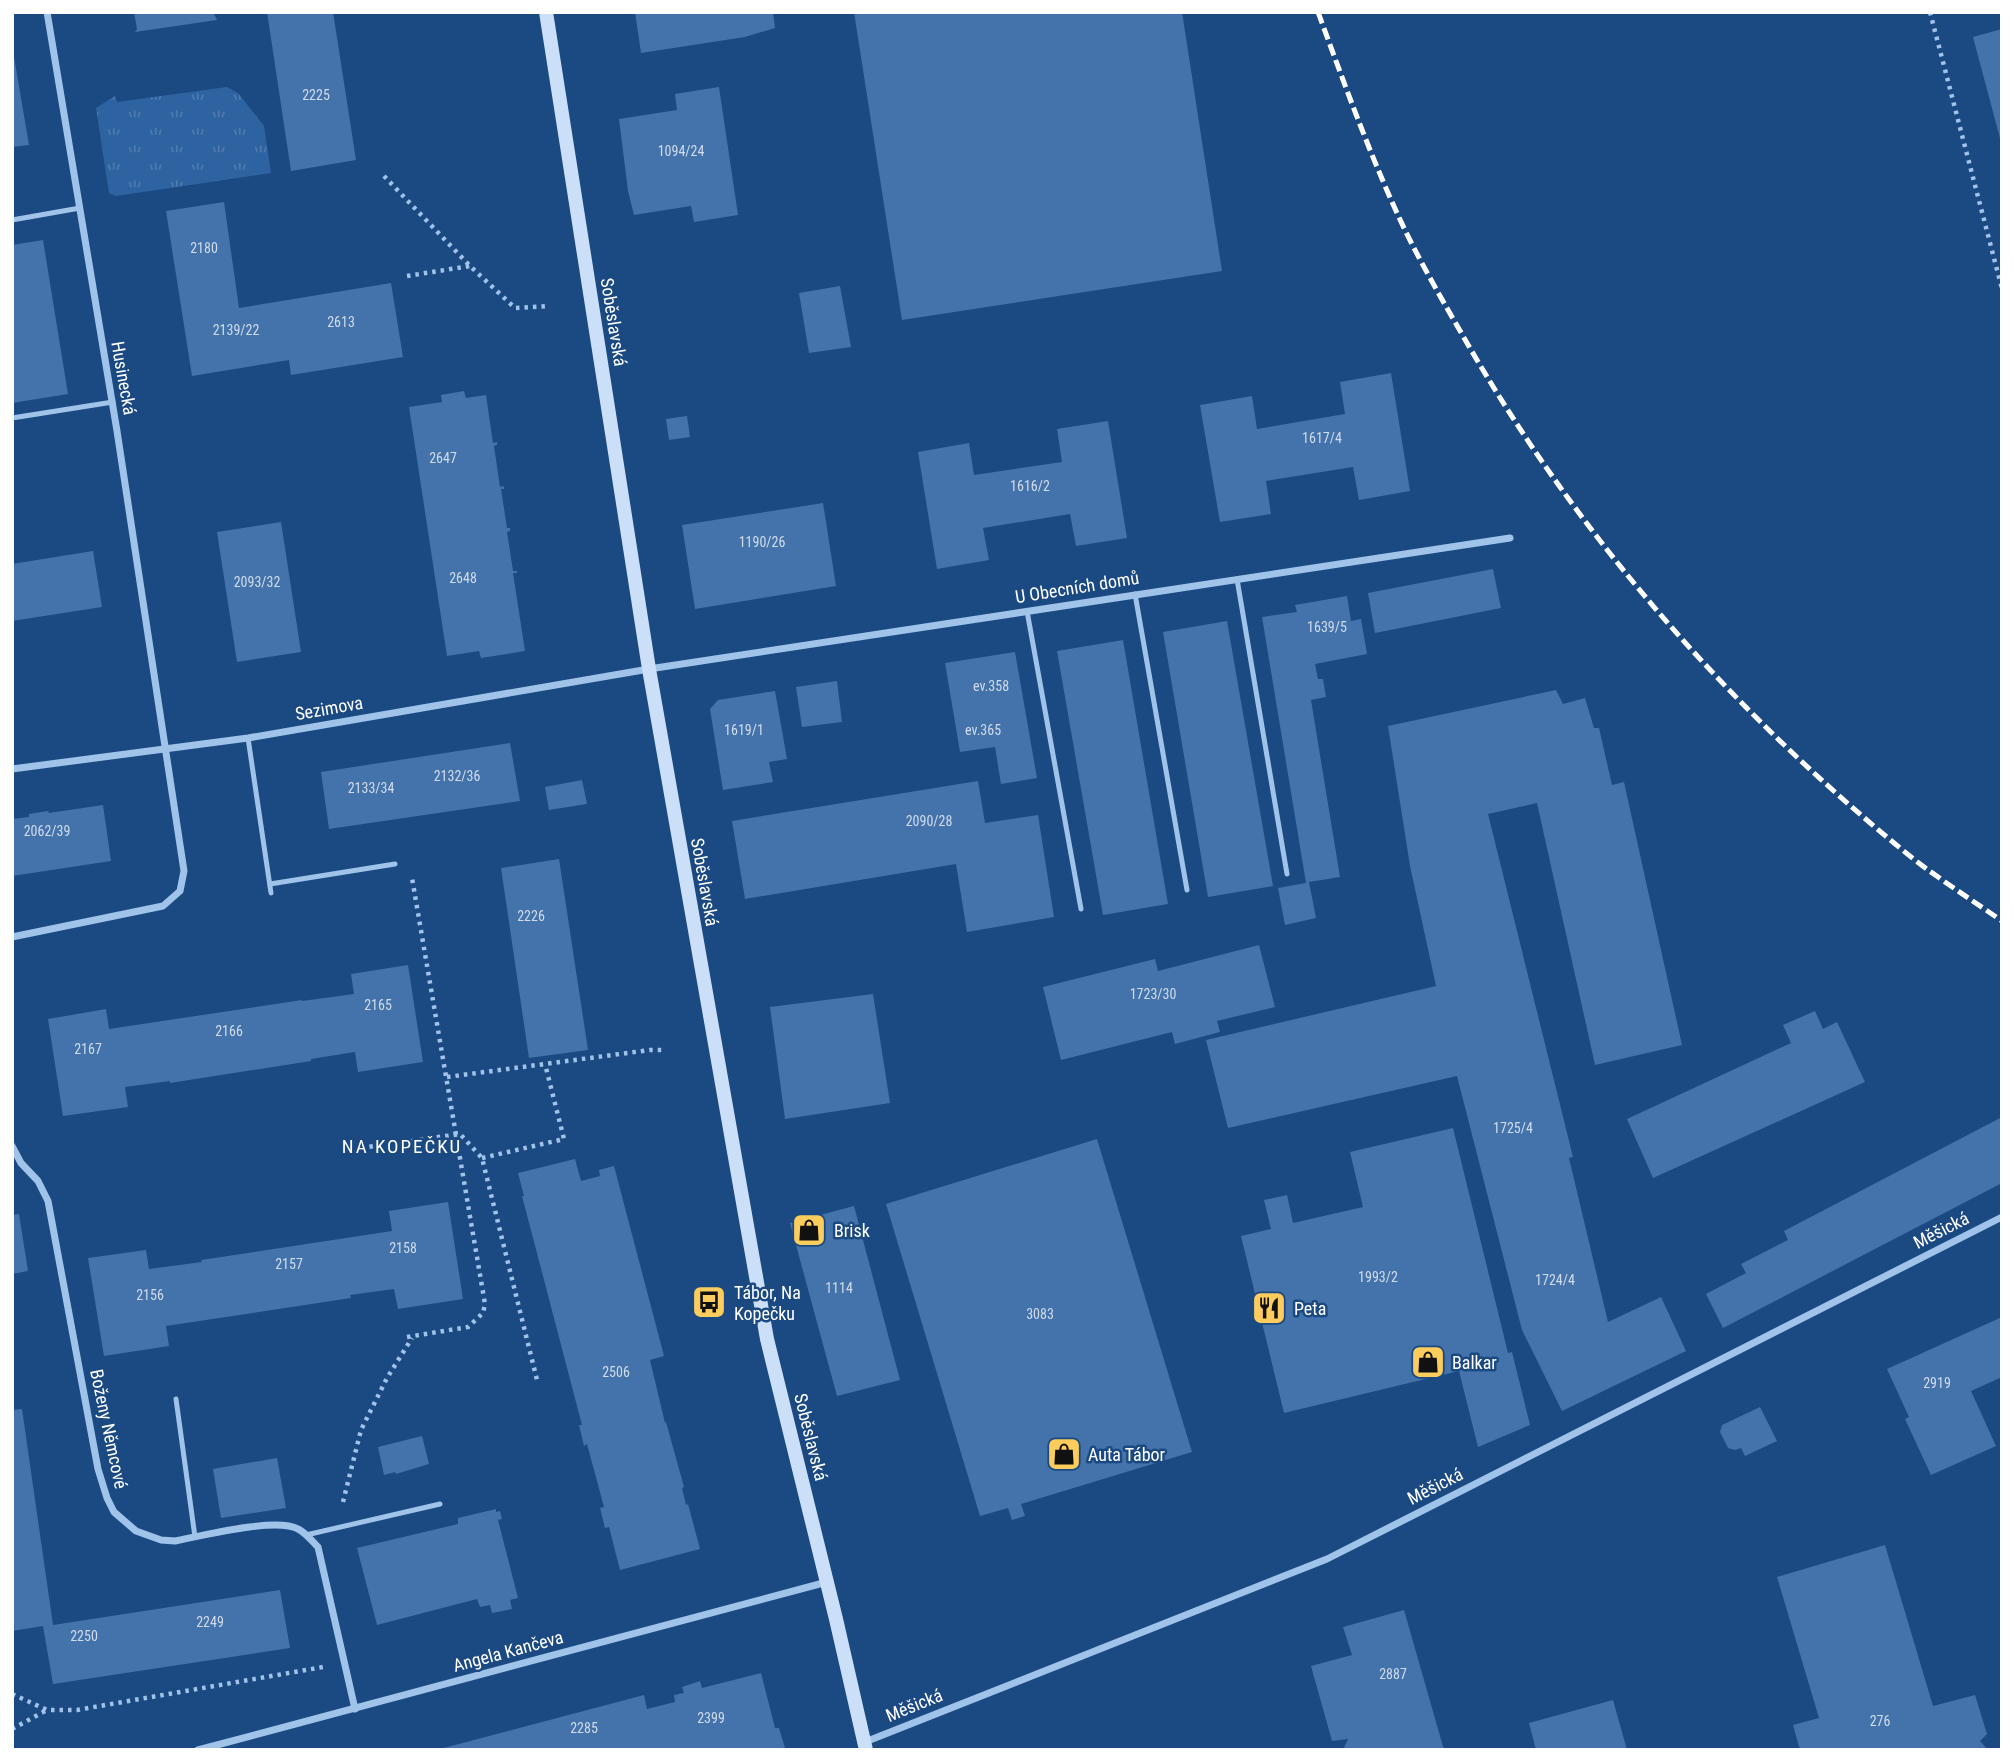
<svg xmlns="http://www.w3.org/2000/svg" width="2014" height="1762" font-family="'Roboto Condensed',sans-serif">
<defs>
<pattern id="grass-tufts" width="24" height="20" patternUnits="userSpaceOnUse" patternTransform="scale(1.75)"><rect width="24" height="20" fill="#2e63a1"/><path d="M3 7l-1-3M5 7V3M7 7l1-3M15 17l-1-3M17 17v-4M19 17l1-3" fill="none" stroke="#4d7aaf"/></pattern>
</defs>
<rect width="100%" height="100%" fill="#1b4982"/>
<!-- grass -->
<polygon fill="url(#grass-tufts)" points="227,87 238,93 264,126 271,173 116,196 109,193 96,108 115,96 117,102"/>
<!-- building -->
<g fill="#4473ab">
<polygon points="134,12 213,12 217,20 135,32 137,29"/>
<polygon points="267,12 333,12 356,160 291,171"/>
<polygon points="635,12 773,12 775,28 745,37 641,53"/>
<polygon points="854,12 1182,12 1222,271 902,320"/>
<polygon points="2002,29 2002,142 2001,142 1973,37"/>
<polygon points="12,45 29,145 12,147"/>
<polygon points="719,87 738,215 694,222 691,206 634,215 628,191 619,119 677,110 675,94"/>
<polygon points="224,202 239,308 391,283 403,357 291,375 289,360 192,376 166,211"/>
<polygon points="43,240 68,394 12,403 12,245"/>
<polygon points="840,286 851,347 809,353 799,293"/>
<polygon points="1391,373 1410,491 1359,500 1353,467 1266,481 1271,514 1220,522 1200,405 1252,396 1257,429 1345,414 1340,382"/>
<polygon points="464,391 466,398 486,395 493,443 497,442 497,445 494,446 500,487 504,486 504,489 501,489 507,528 510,528 510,531 507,532 513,571 517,571 517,573 513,573 525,651 481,658 479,651 447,656 409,407 442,402 441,395"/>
<polygon points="687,416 690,437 669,440 666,419"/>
<polygon points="1108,421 1127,538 1076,546 1070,514 983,528 989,560 937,569 918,452 969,443 974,475 1062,462 1057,429"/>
<polygon points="823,503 836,586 695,609 682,525"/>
<polygon points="281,522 301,652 237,662 217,532"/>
<polygon points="93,551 102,607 12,621 12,564"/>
<polygon points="1493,569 1501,608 1375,633 1368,593"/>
<polygon points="1347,596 1351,621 1361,619 1367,654 1315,664 1318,679 1323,679 1326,697 1311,700 1340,877 1309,882 1316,918 1285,925 1278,888 1306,883 1262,617 1297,612 1295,605"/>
<polygon points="1227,621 1273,886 1208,897 1163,632"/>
<polygon points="1123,640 1168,904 1103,915 1057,651"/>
<polygon points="1015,652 1037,778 1001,784 995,747 960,752 945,663"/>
<polygon points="837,681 842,722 802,727 796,687"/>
<polygon points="1556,690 1563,704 1585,698 1594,728 1599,728 1612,785 1624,782 1682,1045 1595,1065 1537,803 1488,814 1573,1157 1569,1158 1608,1322 1661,1297 1686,1351 1562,1411 1522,1330 1457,1076 1228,1128 1206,1040 1436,986 1410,866 1388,726"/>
<polygon points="775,691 787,759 769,762 773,782 723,790 710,709 718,700"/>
<polygon points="510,743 520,801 329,829 321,772"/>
<polygon points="582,780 587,804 549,810 545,787"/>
<polygon points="978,781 985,823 1038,815 1054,917 967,932 956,864 745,899 732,821"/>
<polygon points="103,805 111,861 12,876 12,819 29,817 29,814 48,811 49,813"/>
<polygon points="559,859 588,1050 529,1058 501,868"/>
<polygon points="1259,945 1275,1007 1217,1021 1220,1032 1175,1044 1172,1032 1061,1060 1043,987 1155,959 1158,971"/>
<polygon points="408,965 423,1062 358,1072 355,1052 311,1059 311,1061 170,1083 170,1081 125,1087 128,1107 63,1116 48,1019 106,1009 109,1029 302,1000 302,1001 354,994 351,974"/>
<polygon points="873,994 890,1103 785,1119 770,1007"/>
<polygon points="1815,1011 1823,1029 1837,1022 1865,1082 1653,1178 1627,1119 1791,1043 1783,1025"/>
<polygon points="2002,1117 2002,1183 1723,1328 1706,1294 1746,1273 1741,1264 1788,1240 1784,1231"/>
<polygon points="1453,1128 1508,1353 1512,1352 1530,1425 1478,1447 1459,1371 1284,1413 1241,1236 1271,1229 1264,1200 1287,1195 1293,1223 1363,1207 1350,1152"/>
<polygon points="1097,1139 1192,1452 1021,1504 1025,1516 1012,1520 1008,1508 980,1516 886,1204"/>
<polygon points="575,1159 581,1181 600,1176 599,1170 614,1166 664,1356 650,1360 665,1423 666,1422 684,1487 682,1488 686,1505 688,1504 700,1549 620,1570 609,1527 605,1528 600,1508 604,1507 587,1444 584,1446 579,1425 582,1425 522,1196 524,1196 518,1173"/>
<polygon points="448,1202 463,1299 398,1309 394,1289 350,1295 351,1298 166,1326 169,1346 104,1356 88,1258 146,1250 149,1269 202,1262 201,1260 392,1231 389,1211"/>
<polygon points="854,1206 900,1380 837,1396 790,1223"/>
<polygon points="19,1214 28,1271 12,1274 12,1215"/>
<polygon points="2002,1317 2002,1377 1971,1391 1996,1446 1931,1475 1905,1419 1909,1417 1887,1369"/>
<polygon points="1760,1407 1777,1441 1745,1456 1741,1448 1735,1450 1728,1448 1720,1432 1722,1425"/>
<polygon points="22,1409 53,1625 280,1590 290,1648 53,1684 43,1626 12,1631 12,1410"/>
<polygon points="422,1436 429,1464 396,1474 395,1472 384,1475 378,1447"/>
<polygon points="277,1458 286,1508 221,1518 213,1469"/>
<polygon points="496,1509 496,1512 500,1511 502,1519 498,1520 518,1598 510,1600 512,1609 492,1613 490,1605 480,1607 477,1599 377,1625 357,1548 458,1524 458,1518"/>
<polygon points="1885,1545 1933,1706 1975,1695 1987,1734 1980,1741 1988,1750 1800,1750 1793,1725 1819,1718 1777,1577"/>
<polygon points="1404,1610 1444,1750 1343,1750 1348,1739 1332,1741 1311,1666 1352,1655 1343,1627"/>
<polygon points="761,1673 775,1728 779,1728 785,1748 781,1750 436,1750 644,1695 647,1709 675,1702 674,1695 684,1693 682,1687 700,1681 702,1688"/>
<polygon points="1613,1700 1627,1750 1536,1750 1529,1723"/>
</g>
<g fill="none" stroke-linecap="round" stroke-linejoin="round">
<!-- path -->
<g stroke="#a0c3ea" stroke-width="4.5" stroke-dasharray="3.5 5" stroke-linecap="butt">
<polyline points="1930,12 2002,289"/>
<polyline points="384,176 470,266 515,308 548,306"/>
<polyline points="407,276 470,266"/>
<polyline points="447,1077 650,1050 664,1050"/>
<polyline points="361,1148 460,1134 482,1158 538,1384"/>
<polyline points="482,1158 564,1139 545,1064"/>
<polyline points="407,1337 468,1327 483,1313 485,1304 412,878"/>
<polyline points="343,1502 361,1430 387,1378 412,1338"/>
<polyline points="12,1694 47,1710 77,1710 323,1667"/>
<polyline points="12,1729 47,1710"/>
</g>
<!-- service -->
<g stroke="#a0c3ea" stroke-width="5">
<polyline points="12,220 80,208"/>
<polyline points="12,418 113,402"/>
<polyline points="1237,579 1287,874"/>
<polyline points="1135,594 1187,890"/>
<polyline points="1027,611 1081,909"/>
<polyline points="248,738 271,893"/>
<polyline points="270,884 395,864"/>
<polyline points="176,1399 195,1537"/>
<polyline points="306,1535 440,1504"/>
</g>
<!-- minor -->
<g stroke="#a0c3ea" stroke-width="7">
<polyline points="12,769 248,738 649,669 1510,538"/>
<polyline points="12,937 163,906 180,891 184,871 117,431 47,12"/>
<path d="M12,1146L21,1163L38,1181L48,1201L98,1469L107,1498L114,1512L136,1531L161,1540L175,1541C201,1536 276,1517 298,1529C306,1533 312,1541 318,1547L355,1709"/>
<polyline points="865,1742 1327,1559 2002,1217"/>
<polyline points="198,1750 827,1582"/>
</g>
<!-- secondary -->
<polyline stroke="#ccdff8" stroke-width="14" points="546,12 649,669 767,1339 836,1619 866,1750"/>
<!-- rail -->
<path stroke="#fff" stroke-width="5" stroke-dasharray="12 5" stroke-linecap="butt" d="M1318,12C1343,80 1367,147 1397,213C1416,255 1440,296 1463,336C1579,539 1734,714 1916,861C1944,882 1973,901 2002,921"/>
</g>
<!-- icons -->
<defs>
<g id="shop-square" transform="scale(1.75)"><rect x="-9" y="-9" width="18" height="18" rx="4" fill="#fccc5d" stroke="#1b4982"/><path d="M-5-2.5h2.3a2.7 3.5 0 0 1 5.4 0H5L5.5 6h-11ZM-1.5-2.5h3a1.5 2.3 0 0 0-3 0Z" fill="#111"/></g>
<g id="bus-square" transform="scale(1.75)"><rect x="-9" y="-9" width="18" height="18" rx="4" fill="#fccc5d" stroke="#1b4982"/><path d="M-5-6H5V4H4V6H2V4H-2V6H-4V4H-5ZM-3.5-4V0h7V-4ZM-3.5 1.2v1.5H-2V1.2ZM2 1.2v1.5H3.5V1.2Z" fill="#111"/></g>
<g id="restaurant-square" transform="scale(1.75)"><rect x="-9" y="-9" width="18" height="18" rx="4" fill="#fccc5d" stroke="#1b4982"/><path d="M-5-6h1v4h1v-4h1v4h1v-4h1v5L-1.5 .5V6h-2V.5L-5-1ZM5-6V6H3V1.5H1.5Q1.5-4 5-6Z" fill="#111"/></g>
</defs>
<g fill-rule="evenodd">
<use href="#shop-square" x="809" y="1230"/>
<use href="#bus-square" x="709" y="1302"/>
<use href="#restaurant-square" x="1269" y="1308"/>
<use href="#shop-square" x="1428" y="1362"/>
<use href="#shop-square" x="1064" y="1454"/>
</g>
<g text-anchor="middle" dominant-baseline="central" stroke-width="5" stroke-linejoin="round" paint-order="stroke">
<!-- number labels -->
<g font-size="14" fill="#d0dcea">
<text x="316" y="95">2225</text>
<text x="681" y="151">1094/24</text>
<text x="204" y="248">2180</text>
<text x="341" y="322">2613</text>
<text x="236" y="330">2139/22</text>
<text x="1322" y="438">1617/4</text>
<text x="443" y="458">2647</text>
<text x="1030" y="486">1616/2</text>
<text x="762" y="542">1190/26</text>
<text x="463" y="578">2648</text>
<text x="257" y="582">2093/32</text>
<text x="1327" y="627">1639/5</text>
<text x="991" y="686">ev.358</text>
<text x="744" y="730">1619/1</text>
<text x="983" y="730">ev.365</text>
<text x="457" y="776">2132/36</text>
<text x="371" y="788">2133/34</text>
<text x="929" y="821">2090/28</text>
<text x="47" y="831">2062/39</text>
<text x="531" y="916">2226</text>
<text x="1153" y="994">1723/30</text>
<text x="378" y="1005">2165</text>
<text x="229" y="1031">2166</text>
<text x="88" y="1049">2167</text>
<text x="1513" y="1128">1725/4</text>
<text x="403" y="1248">2158</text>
<text x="289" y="1264">2157</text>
<text x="1378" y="1277">1993/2</text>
<text x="1555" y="1280">1724/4</text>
<text x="839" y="1288">1114</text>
<text x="150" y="1295">2156</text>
<text x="1040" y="1314">3083</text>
<text x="616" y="1372">2506</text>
<text x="1937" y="1383">2919</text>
<text x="210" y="1622">2249</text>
<text x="84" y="1636">2250</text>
<text x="1393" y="1674">2887</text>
<text x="711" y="1718">2399</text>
<text x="1880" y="1721">276</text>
<text x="584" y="1728">2285</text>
</g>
<!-- street labels -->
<g font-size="18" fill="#fff" stroke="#1b4982">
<text transform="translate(614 322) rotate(81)">Soběslavská</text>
<text transform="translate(124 378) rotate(80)">Husinecká</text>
<text transform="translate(1077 587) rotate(-9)">U Obecních domů</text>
<text transform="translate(329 708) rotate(-10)">Sezimova</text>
<text transform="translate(705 882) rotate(80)">Soběslavská</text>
<text transform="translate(1941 1230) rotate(-27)">Měšická</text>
<text transform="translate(109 1429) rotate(78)">Boženy Němcové</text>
<text transform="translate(811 1437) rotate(76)">Soběslavská</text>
<text transform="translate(1435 1486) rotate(-27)">Měšická</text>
<text transform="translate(508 1651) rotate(-15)">Angela Kančeva</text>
<text transform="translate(914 1705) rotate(-22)">Měšická</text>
</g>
<!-- poi labels -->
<g font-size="18" fill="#fff" stroke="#1b4982" text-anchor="start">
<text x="834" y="1230">Brisk</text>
<text x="734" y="1292">Tábor, Na<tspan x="734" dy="21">Kopečku</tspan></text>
<text x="1294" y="1308">Peta</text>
<text x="1452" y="1362">Balkar</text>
<text x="1088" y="1454">Auta Tábor</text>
</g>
<!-- neighbourhood labels -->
<g font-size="19" letter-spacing="2" fill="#fff" stroke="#1b4982">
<text x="402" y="1146">NA KOPEČKU</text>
</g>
</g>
<!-- border -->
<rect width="2014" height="1762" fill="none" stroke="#ffffff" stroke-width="28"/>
</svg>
